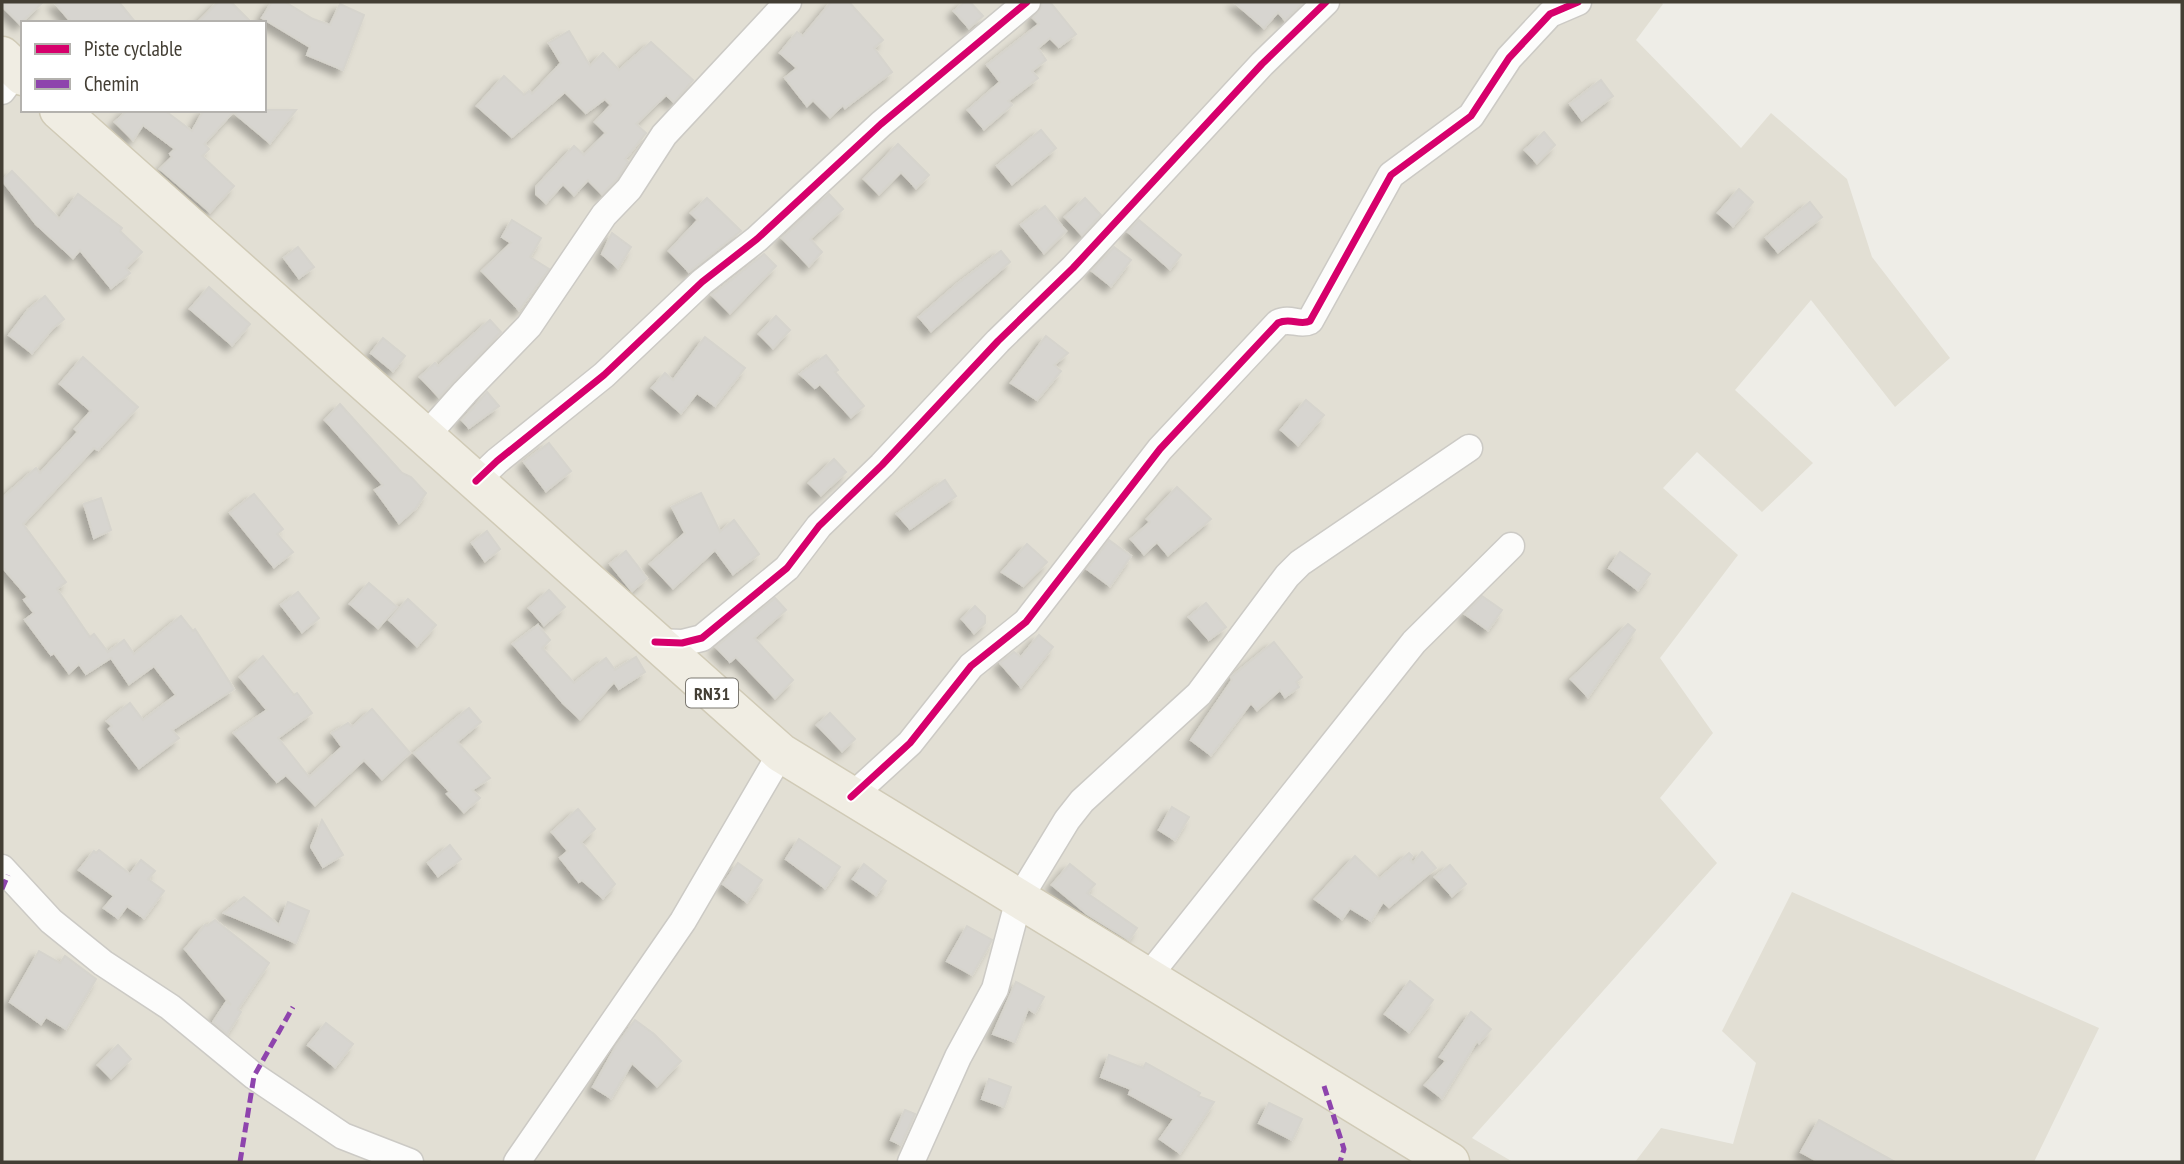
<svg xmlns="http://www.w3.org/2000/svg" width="2184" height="1164" font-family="'PT Sans Narrow',sans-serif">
<defs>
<filter id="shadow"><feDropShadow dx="-6" dy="6" stdDeviation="3.5" flood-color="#0004"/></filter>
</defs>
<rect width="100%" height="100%" fill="#eeede7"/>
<!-- residential -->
<g fill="#e2dfd4" fill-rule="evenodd">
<path d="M2,2H1661L1663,4L1636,40L1741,148L1771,113L1847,179L1872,257L1950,358L1895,407L1811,300L1735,390L1813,463L1762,512L1697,452L1663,488L1738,555L1660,658L1713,733L1660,798L1717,863L1472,1138L1513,1162H2ZM23,23H264V110H23Z"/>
<polygon points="1792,892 2099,1028 2034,1162 1635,1162 1661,1128 1733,1144 1756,1063 1722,1031"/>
</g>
<!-- building -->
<g fill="#d7d5d0" stroke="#d6d4cd" stroke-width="2" filter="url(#shadow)">
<polygon points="2,2 43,2 20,24 2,6"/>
<polygon points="54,2 119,2 136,23 72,23"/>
<polygon points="218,2 231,2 252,23 197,23"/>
<polygon points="272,2 285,2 313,19 330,25 340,4 364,15 343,70 307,55 310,47 262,18"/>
<polygon points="831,2 849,2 883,40 874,48 892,72 845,108 843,105 830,117 813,100 807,106 785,78 797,68 780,53 797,32 803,36"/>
<polygon points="965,2 970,2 983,16 969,28 954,11"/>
<polygon points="1042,2 1050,2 1076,34 1059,47 1050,38 1038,48 1046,60 1032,71 1038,78 1008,101 1012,105 984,129 968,110 1000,82 987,65 1039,24 1033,18 1041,8"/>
<polygon points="1234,2 1304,2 1285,20 1278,12 1264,28"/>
<polygon points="569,31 590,66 603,53 619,70 651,42 693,80 674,102 666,95 636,124 646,133 625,159 628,162 617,179 602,194 588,180 574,195 563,184 546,203 536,194 536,187 574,146 584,155 606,133 595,122 611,105 605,99 586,113 565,92 512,137 477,106 504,76 524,95 529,91 532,94 561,63 549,43"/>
<polygon points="1601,80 1613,96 1582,120 1570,104"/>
<polygon points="124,110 164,110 192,131 204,110 296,110 270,143 233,112 204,144 209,149 202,156 234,186 210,212 160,169 172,157 170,154 175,149 143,125 133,140 115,122 126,112"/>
<polygon points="1041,130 1056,148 1012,184 997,166"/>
<polygon points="1544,132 1555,145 1537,163 1525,150"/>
<polygon points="898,144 929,175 916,188 901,172 879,194 864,179"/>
<polygon points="12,171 59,219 78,194 122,228 120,231 142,252 126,268 130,273 111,288 80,250 73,258 36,224 2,180"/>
<polygon points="1739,189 1753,202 1733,226 1718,213"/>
<polygon points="829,194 843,209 810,239 822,252 809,266 782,238"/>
<polygon points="707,198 741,231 689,272 669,251 698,220 691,213"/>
<polygon points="1085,198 1101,215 1082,235 1065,217"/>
<polygon points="1810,202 1822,217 1778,252 1766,238"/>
<polygon points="1045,206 1066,231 1044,253 1021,225"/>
<polygon points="512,220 541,238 530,257 549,269 519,310 482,271 511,243 502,237"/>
<polygon points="1139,220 1181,255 1170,269 1128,232"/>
<polygon points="612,233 631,247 618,268 602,254"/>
<polygon points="298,247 314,267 299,278 284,258"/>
<polygon points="1114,247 1131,260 1111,286 1092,271"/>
<polygon points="1001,251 1010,262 931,331 919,317 957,284"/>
<polygon points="764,254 776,266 730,313 712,295"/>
<polygon points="209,287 250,324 232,345 190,309"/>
<polygon points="45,296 64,319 52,329 32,353 9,335 28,310"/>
<polygon points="776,316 790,330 773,348 759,334"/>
<polygon points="490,320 501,332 439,397 420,377 435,363 438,366"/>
<polygon points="1046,336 1068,353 1054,365 1061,371 1037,400 1011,383"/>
<polygon points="705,337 745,368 715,406 697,393 681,413 652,388 665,373 673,380"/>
<polygon points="383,338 405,356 393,371 371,353"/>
<polygon points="826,355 838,370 835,372 864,406 851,417 820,384 815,388 800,374"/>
<polygon points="83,357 138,407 98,450 94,448 23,524 66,582 57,589 90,637 94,634 108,652 124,640 134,654 181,616 193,631 195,629 234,689 172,730 179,738 139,768 109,729 112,726 107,721 130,703 143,720 176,695 154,666 129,684 111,658 86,674 79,664 69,673 54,653 51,655 25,620 34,613 24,600 28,597 2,567 2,498 36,468 40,473 78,432 75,429 91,411 60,384"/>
<polygon points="487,392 499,406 469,428 462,420"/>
<polygon points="1306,400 1324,415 1298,445 1281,430"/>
<polygon points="340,404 402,473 411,477 426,493 416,508 399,523 375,490 383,485 325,420"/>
<polygon points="549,443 571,471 546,491 524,462"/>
<polygon points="834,459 846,472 821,495 809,483"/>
<polygon points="945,480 956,496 910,529 897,514"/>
<polygon points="1177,487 1211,519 1168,555 1157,542 1144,554 1131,539 1150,522 1147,519"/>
<polygon points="701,493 720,532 734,520 759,554 733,574 715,550 673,588 650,564 685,533 672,507"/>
<polygon points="254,494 283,529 277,534 293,552 274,567 230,513"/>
<polygon points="101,498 111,530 94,538 84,504"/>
<polygon points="487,531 500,549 485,561 472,543"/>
<polygon points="1109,540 1131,556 1110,586 1087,569"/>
<polygon points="1027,544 1047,562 1023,586 1002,572"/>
<polygon points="626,551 647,578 632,591 610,564"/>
<polygon points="1620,552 1650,574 1638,590 1609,568"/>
<polygon points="369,583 397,607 378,628 350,604"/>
<polygon points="549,590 565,607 544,625 529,608"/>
<polygon points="298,592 319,618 302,632 281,605"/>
<polygon points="1482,596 1502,610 1488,630 1465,614"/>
<polygon points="775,598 786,610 754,638 793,680 775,698 736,657 730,662 716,647"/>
<polygon points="408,599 436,625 417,646 389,620"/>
<polygon points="1206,603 1226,627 1209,640 1189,617"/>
<polygon points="975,606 985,616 985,623 974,633 962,619"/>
<polygon points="1628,624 1635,630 1588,697 1571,679"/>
<polygon points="538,625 550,640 542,648 574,683 606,658 615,670 636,657 645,672 619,689 614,682 580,719 563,703 513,644"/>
<polygon points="1039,635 1053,647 1021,687 1000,663 1014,652 1021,657"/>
<polygon points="1274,642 1302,677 1296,682 1299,687 1285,697 1280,690 1257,710 1251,703 1211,755 1191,740 1232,680 1231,677"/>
<polygon points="263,656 294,695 297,693 312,713 278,738 309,777 342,747 332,733 348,723 352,727 372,709 410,753 382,779 364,760 315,805 286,775 277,782 234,733 267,710 240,677"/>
<polygon points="469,708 481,722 457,742 490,778 472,790 480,798 464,812 447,794 450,792 414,753"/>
<polygon points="830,713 855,739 842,751 817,725"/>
<polygon points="1172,807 1189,817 1175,840 1159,830"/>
<polygon points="578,809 595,829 581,842 615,884 603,898 582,880 579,882 560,858 568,851 552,832"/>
<polygon points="322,820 343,855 323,867 311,847"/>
<polygon points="799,839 840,867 825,888 786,859"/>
<polygon points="450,845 461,859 438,876 428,863"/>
<polygon points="99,850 130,874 141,860 155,871 148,879 164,891 144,918 127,906 118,918 104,908 114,896 79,870 94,851 96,853"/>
<polygon points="1422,852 1436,868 1389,907 1383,902 1371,921 1350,908 1342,919 1315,899 1355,856 1379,879 1409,853 1412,856 1410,860 1413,863"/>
<polygon points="738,863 762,880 747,902 723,884"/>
<polygon points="864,864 886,881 876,895 853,879"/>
<polygon points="1070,864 1095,884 1087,893 1137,928 1129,940 1087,914 1052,885"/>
<polygon points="1450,865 1466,884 1452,896 1435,877"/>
<polygon points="244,897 279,925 288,902 309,911 296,943 224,913"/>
<polygon points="215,920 269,963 238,1009 241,1012 227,1034 213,1022 226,1002 231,1005 185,949 205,925 207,926"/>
<polygon points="967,926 992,940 972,975 947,961"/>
<polygon points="39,951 60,963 65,956 96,979 66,1029 46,1017 41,1024 10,1002"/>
<polygon points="1410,981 1433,1000 1409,1032 1385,1014"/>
<polygon points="1016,982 1044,997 1035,1013 1028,1009 1015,1042 993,1034"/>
<polygon points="1471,1012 1491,1029 1479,1043 1477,1041 1442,1098 1425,1085 1446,1061 1440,1057"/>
<polygon points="635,1020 654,1034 681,1061 657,1086 632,1063 611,1098 593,1087 616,1046"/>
<polygon points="326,1023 353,1044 335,1067 308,1045"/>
<polygon points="118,1045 131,1059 111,1078 98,1065"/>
<polygon points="1109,1055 1143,1068 1146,1063 1200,1093 1198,1096 1214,1102 1180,1153 1160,1139 1174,1119 1129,1094 1131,1089 1101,1077"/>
<polygon points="989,1079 1011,1087 1004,1107 982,1099"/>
<polygon points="1269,1103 1302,1119 1292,1140 1259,1123"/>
<polygon points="905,1110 915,1114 901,1145 891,1140"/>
<polygon points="1819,1120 1895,1162 1819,1162 1801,1152"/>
</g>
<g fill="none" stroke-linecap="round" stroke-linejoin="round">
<!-- street casing -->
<g stroke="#cccac5" stroke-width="29">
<g id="street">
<polyline points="2,91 17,71"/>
<polyline points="425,437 465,392 529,326 604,215 629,189 664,135 788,2"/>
<polyline points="476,481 497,461 604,375 702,282 757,239 881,124 1027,2"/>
<polyline points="655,642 682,643 702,638 787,568 819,526 882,465 998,341 1073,268 1262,64 1326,2"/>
<path d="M851,797L910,743L971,666L1026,622L1160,449L1278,323C1290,317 1300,326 1310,321L1391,175L1471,116L1509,58L1550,14L1578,2"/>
<polyline points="2,868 51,921 103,963 170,1007 254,1076 343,1136 410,1162"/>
<polyline points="1147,978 1414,642 1511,546"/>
<polyline points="517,1162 683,921 781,753"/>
<polyline points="911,1162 958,1057 995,989 1019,899 1067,820 1082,801 1199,694 1287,576 1300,563 1469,448"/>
</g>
</g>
<!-- primary casing -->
<g stroke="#d0cab6" stroke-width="41">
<g id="primary">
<polyline points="2,56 23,76"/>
<polyline points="59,110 781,753 1450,1162"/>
</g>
</g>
<!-- street -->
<use href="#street" stroke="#fcfcfb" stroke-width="26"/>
<!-- primary -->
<use href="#primary" stroke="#f0ede3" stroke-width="38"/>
<!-- quiet -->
<g stroke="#8e44ad" stroke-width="5" stroke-dasharray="10 5" stroke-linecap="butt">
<polyline points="2,889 8,875"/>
<polyline points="1324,1086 1344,1149 1340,1162"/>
<polyline points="240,1162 254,1076 293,1007"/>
</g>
<!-- cycleway casing -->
<g stroke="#fff" stroke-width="11">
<g id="cycleway">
<polyline points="476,481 497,461 604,375 702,282 757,239 881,124 1027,2"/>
<polyline points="655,642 682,643 702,638 787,568 819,526 882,465 998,341 1073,268 1262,64 1326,2"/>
<path d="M851,797L910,743L971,666L1026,622L1160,449L1278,323C1290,317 1300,326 1310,321L1391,175L1471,116L1509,58L1550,14L1578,2"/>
</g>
</g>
<!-- cycleway -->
<use href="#cycleway" stroke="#d6006c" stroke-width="7"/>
</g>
<g text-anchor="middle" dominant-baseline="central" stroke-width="6" stroke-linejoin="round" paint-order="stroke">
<!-- shield labels -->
<rect fill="#fff" stroke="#7b7871" stroke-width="2" x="686" y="678.5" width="52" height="29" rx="5"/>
<g font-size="18" font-weight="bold" fill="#433e34">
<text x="712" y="693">RN31</text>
</g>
</g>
<!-- border -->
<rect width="2184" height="1164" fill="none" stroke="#433e34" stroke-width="7"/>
<!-- legend -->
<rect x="21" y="21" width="245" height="91" fill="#ffffff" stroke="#b4b2ae" stroke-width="2"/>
<rect x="35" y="44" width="35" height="10" fill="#d6006c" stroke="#b4b2ae" stroke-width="2"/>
<text x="84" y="56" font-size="21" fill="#433e34">Piste cyclable</text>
<rect x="35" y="79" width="35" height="10" fill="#8e44ad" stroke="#b4b2ae" stroke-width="2"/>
<text x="84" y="91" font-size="21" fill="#433e34">Chemin</text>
</svg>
